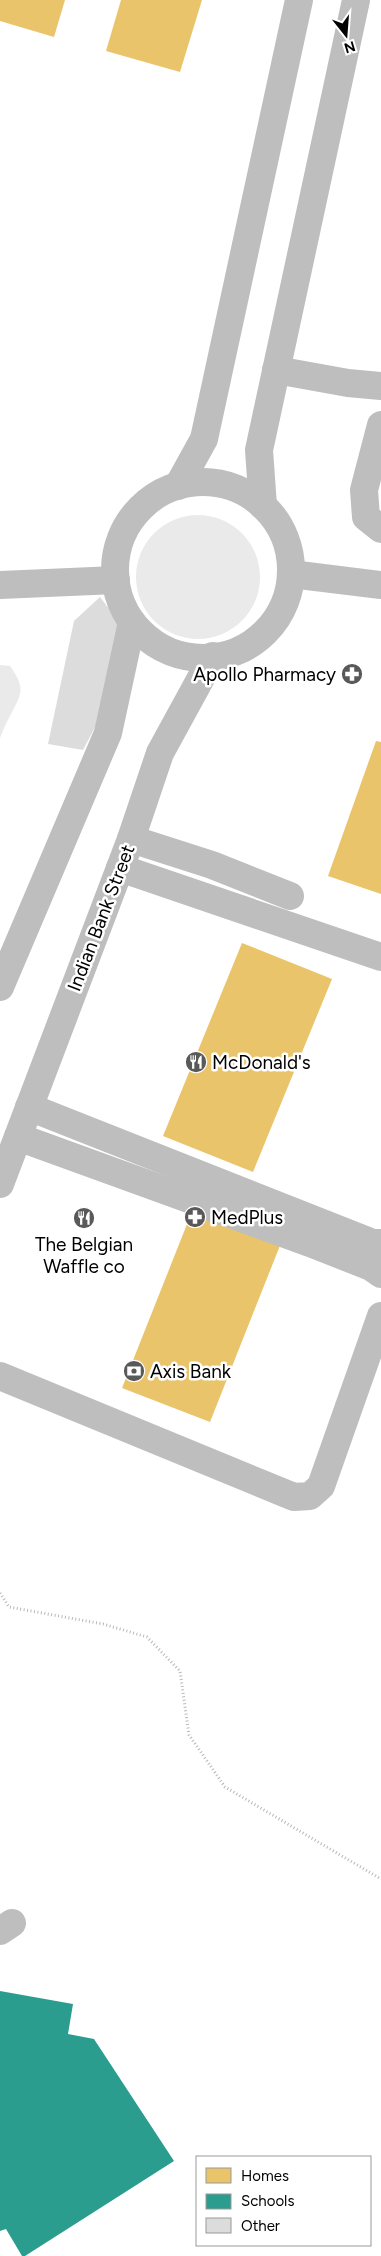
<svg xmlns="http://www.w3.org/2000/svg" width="381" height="2256" font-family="Figtree,sans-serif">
<rect width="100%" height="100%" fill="#fff"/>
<!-- green -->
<g fill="#eaeaea">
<circle cx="198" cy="577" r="62"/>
<path d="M0,665L10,666C26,689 22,693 10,716C6,723 3,730 0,738Z"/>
</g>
<!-- homes -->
<g fill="#e9c46a">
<polygon points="0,0 65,0 54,37 0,21"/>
<polygon points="121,0 202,0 180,72 106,51"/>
<polygon points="376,741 381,742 381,894 328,876"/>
<polygon points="242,943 332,979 253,1172 163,1136"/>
<polygon points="195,1204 283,1238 210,1422 122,1388"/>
</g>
<!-- schools -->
<polygon fill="#2a9d8f" points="0,1991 73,2004 68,2034 94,2039 174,2161 25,2256 22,2256 6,2229 0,2231"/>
<!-- building -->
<polygon fill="#dcdcdc" points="100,597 119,622 102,714 83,750 48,744 74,621"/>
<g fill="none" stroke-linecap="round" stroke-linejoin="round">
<!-- path -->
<polyline stroke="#b8b8b8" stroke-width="3" stroke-dasharray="1 2.5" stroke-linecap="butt" points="0,1593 9,1607 103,1624 147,1637 180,1671 189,1735 225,1787 381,1879"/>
<!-- minor -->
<g stroke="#bebebe" stroke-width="28">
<polyline points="276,370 348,383 381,386"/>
<polyline points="381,425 364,490 366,517 381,529"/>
<circle cx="203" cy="570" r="88"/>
<polyline points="178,486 204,439 299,0"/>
<polyline points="263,506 259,450 356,0"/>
<polyline points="291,574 381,585"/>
<polyline points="0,585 116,580"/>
<polyline points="131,839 212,865 290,896"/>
<polyline points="120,868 381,957"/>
<polyline points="0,987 108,733 132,622"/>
<polyline points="29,1107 373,1243 381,1243"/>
<polyline points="18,1137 310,1243 371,1267 381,1274"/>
<polyline points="0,1184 131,839 160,753 213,656"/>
<polyline points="0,1376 294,1497 310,1496 321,1486 381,1316"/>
<polyline points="0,1931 12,1923"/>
</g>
</g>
<!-- icons -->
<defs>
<g id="pharmacy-disc" transform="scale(1.125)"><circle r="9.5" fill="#595959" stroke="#fff"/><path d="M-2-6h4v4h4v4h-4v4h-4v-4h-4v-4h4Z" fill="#fff"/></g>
<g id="restaurant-disc" transform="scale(1.125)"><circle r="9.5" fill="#595959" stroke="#fff"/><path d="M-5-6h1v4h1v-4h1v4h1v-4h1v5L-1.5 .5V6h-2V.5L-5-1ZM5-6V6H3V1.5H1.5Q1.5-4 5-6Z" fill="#fff"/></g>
<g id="bank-disc" transform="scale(1.125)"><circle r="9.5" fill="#595959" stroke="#fff"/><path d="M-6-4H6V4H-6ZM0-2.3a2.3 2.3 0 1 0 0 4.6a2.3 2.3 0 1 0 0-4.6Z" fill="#fff"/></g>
</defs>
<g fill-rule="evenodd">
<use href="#pharmacy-disc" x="352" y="674"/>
<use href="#restaurant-disc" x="196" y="1062"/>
<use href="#pharmacy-disc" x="195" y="1217"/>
<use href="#restaurant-disc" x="84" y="1218"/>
<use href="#bank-disc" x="134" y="1371"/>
</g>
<g text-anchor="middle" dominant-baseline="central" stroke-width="5" stroke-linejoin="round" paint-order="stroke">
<!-- poi labels -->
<g font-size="19" fill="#000" stroke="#fff" text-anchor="start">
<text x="336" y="674" text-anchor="end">Apollo Pharmacy</text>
<text x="212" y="1062">McDonald's</text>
<text x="211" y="1217">MedPlus</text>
<text x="84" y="1244" text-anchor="middle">The Belgian<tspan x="84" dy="22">Waffle co</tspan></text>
<text x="150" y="1371">Axis Bank</text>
</g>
<!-- street labels -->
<g font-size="19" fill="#000" stroke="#fff">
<text transform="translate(101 918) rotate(-69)">Indian Bank Street</text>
</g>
</g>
<!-- legend -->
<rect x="196" y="2156" width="175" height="90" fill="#ffffff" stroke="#999999"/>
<rect x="206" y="2168" width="25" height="15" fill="#e9c46a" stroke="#999999"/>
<text x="241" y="2181" font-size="15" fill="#000000">Homes</text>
<rect x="206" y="2194" width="25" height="15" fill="#2a9d8f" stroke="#999999"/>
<text x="241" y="2206" font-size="15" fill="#000000">Schools</text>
<rect x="206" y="2218" width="25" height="15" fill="#dcdcdc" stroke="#999999"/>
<text x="241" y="2231" font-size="15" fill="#000000">Other</text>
<!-- north arrow -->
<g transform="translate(346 35) rotate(163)" stroke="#ffffff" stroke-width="4" paint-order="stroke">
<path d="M0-4L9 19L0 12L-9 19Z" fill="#000000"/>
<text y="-8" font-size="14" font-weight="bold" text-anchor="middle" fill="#000000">N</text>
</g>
</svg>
